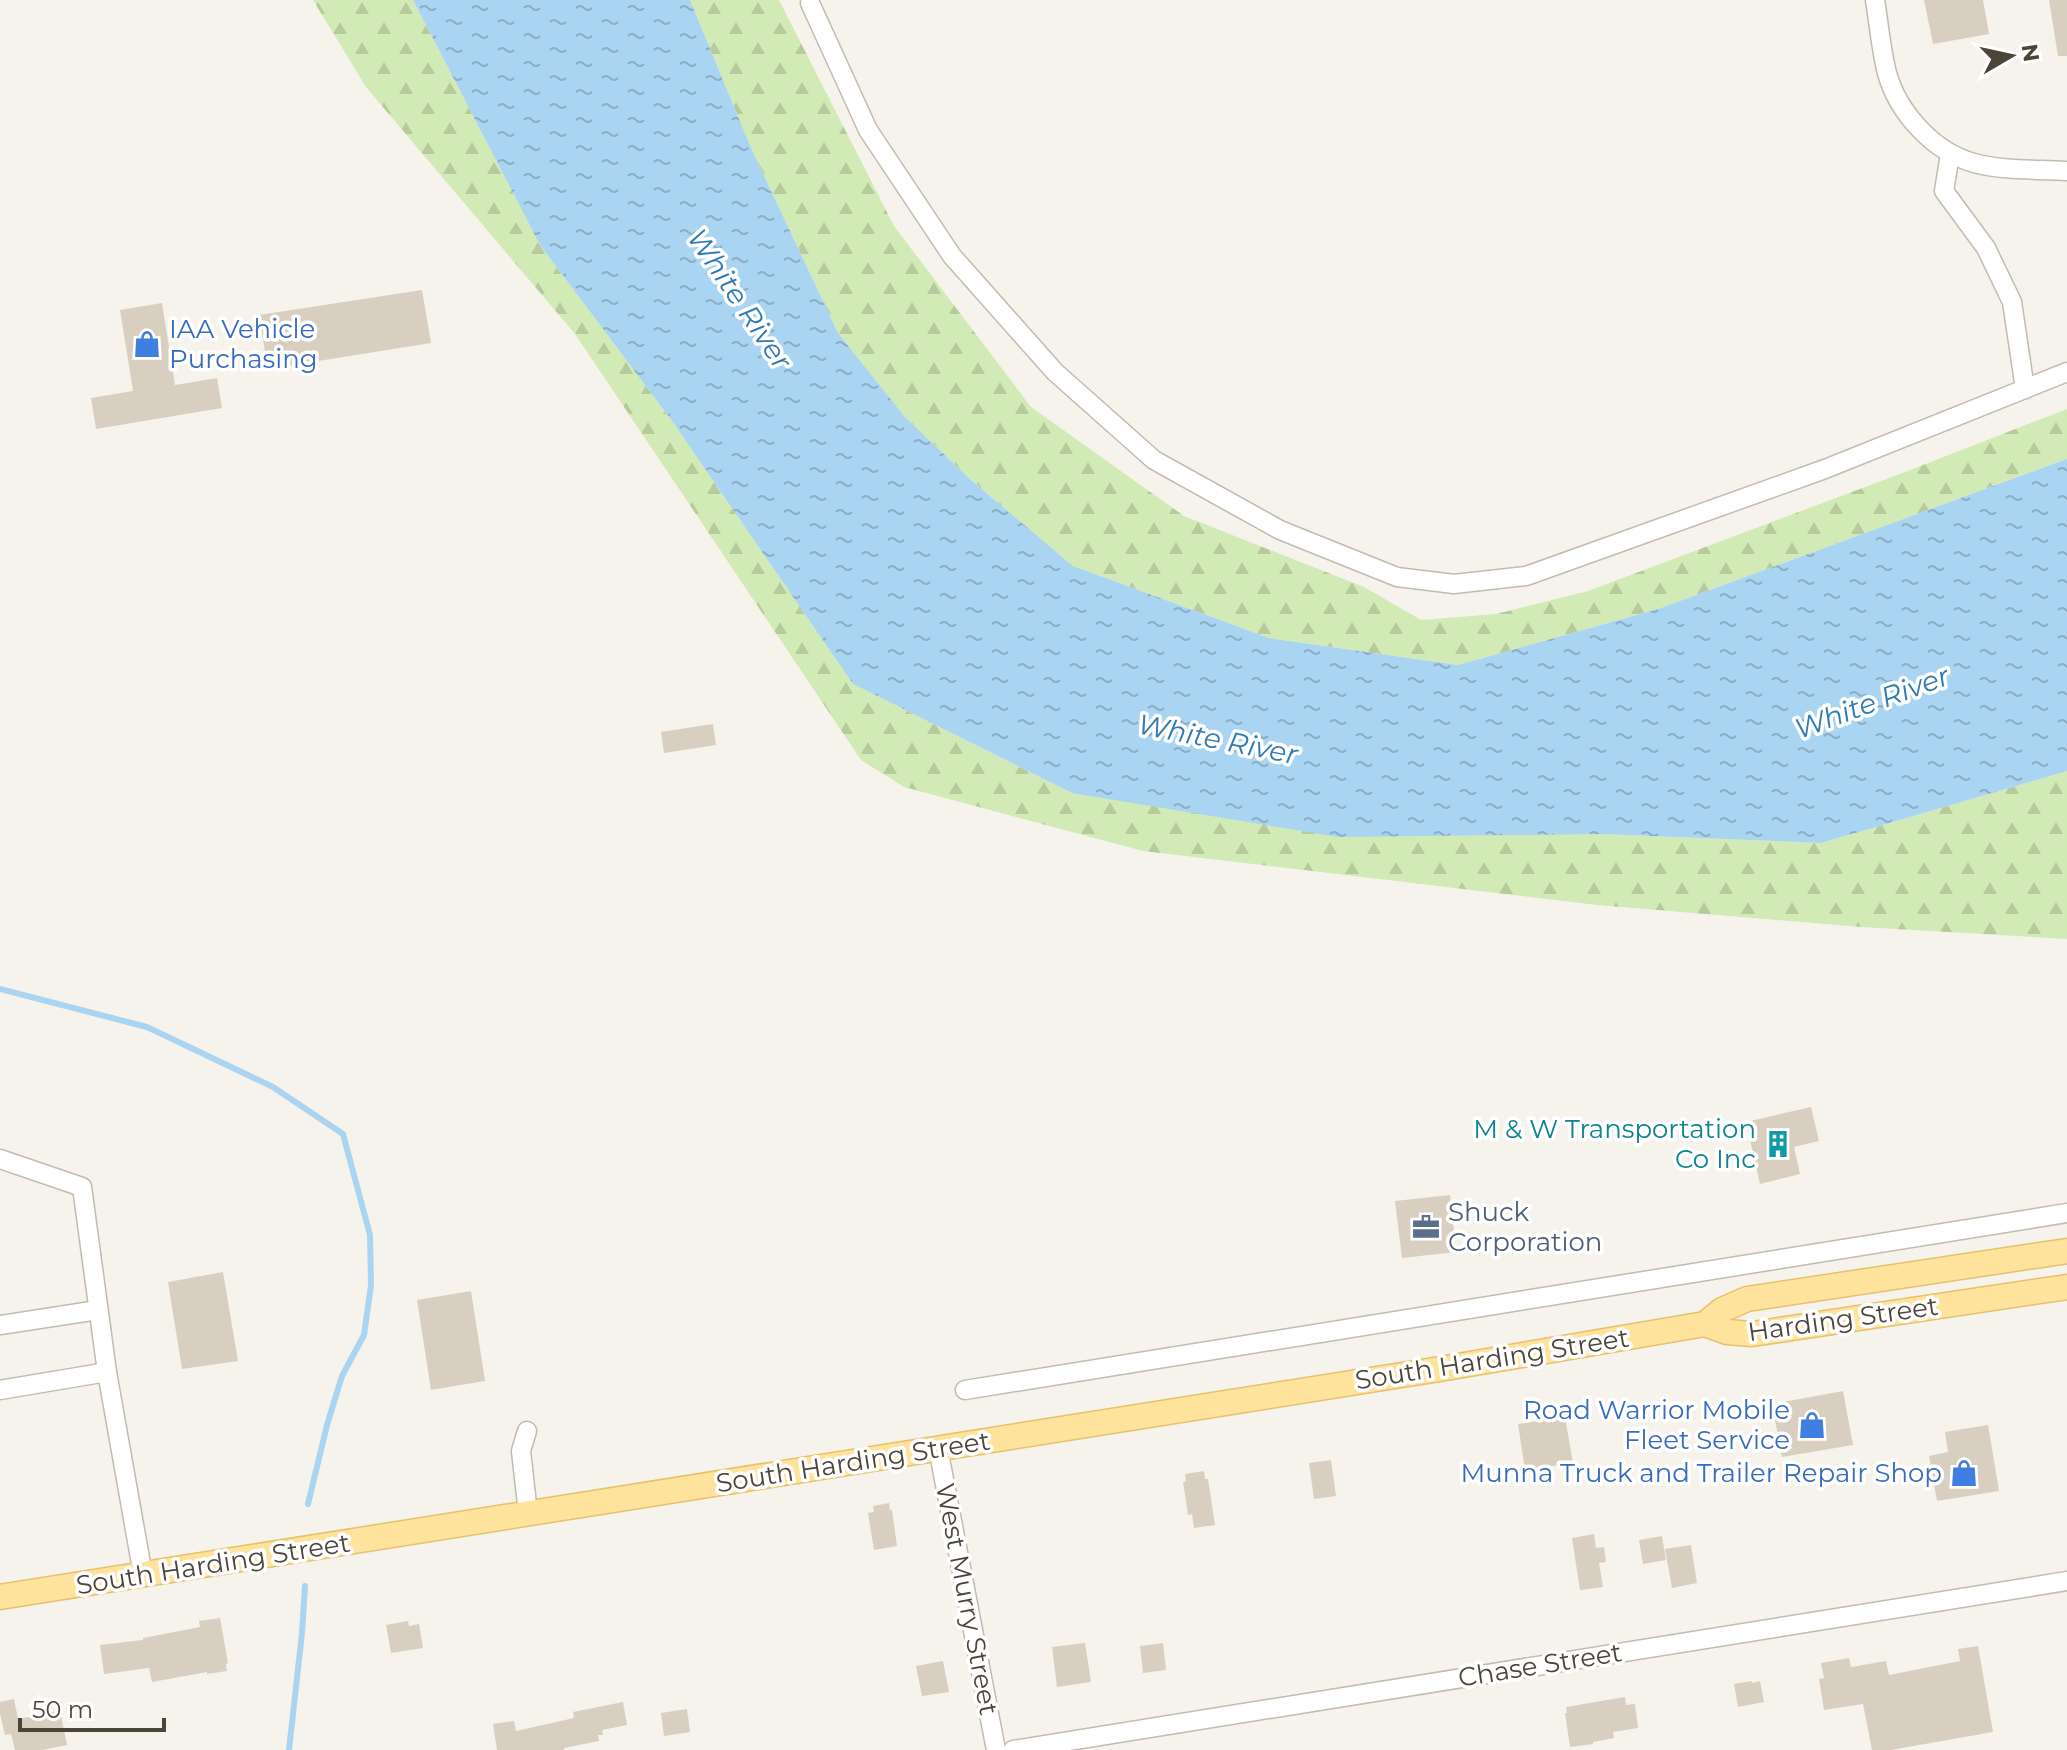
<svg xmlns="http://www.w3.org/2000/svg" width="2067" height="1750" font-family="Montserrat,sans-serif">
<defs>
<pattern id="forest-firs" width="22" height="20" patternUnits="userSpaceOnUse" patternTransform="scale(2)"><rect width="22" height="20" fill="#d2eab5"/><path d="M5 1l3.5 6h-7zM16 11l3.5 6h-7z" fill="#b6ca9c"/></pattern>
<pattern id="water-ripples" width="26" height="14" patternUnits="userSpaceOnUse" patternTransform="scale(2)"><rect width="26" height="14" fill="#a9d4f2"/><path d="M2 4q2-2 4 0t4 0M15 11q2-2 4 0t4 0" fill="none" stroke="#8caec5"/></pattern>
</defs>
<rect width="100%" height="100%" fill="#f6f3ec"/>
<!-- forest -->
<g fill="url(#forest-firs)">
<polygon points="313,0 413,0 540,245 672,421 853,684 1072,793 1602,834 1821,843 2067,771 2067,939 1861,927 1597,905 1143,851 904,787 861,760 575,334 366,87"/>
<polygon points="690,0 779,0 894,226 1031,407 1184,516 1364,587 1421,620 1496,614 1588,591 1905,472 2067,409 2067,459 1658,609 1458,665 1269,638 1073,566 971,480 905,417 838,333 751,148"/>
</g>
<!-- water -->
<polygon fill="url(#water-ripples)" points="413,0 690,0 751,148 838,333 905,417 971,480 1073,566 1269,638 1458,665 1658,609 2067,459 2067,771 1821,843 1602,834 1338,837 1072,793 853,684 672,421 540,245"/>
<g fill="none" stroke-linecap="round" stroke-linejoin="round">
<!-- stream -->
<g stroke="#a9d4f2" stroke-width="6">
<polyline points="0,989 147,1027 273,1087 343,1134 370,1235 371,1285 364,1335 342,1376 327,1425 308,1504"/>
<polyline points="289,1750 302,1633 305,1586"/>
</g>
</g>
<!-- building -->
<g fill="#d8cfc1">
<polygon points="1924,0 1983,0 1989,34 1933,44"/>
<polygon points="2049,0 2067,0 2067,56 2058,56"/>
<polygon points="422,290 431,343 268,369 259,315"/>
<polygon points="162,303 175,385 217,378 222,408 96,429 91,398 133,391 120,310"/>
<polygon points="713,724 716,745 664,753 661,732"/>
<polygon points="1811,1107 1819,1141 1794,1147 1800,1174 1760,1184 1746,1122"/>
<polygon points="1450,1195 1456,1252 1402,1258 1395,1201"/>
<polygon points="223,1272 238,1361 182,1369 168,1282"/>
<polygon points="471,1291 485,1381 431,1390 417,1300"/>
<polygon points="1843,1391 1853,1445 1782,1457 1772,1404"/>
<polygon points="1565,1417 1573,1463 1525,1470 1518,1424"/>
<polygon points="1988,1425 1999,1491 1937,1501 1929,1456 1948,1452 1945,1432"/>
<polygon points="1331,1460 1336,1496 1314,1499 1309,1463"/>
<polygon points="1204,1471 1205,1479 1208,1479 1215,1525 1194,1528 1192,1514 1188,1515 1183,1482 1186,1481 1185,1474"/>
<polygon points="889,1503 890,1510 892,1510 897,1546 874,1550 868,1513 874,1512 873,1506"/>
<polygon points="1594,1534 1596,1548 1604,1547 1606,1562 1599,1563 1603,1587 1580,1590 1572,1538"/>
<polygon points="1662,1536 1666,1560 1643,1564 1639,1540"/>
<polygon points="1691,1545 1697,1583 1672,1588 1665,1549"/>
<polygon points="220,1618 228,1663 226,1664 227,1671 207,1674 207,1672 152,1682 149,1668 104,1674 100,1645 143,1640 143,1638 200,1627 199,1621"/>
<polygon points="408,1621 409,1626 419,1624 423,1648 391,1653 386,1625"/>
<polygon points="1085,1643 1091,1682 1057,1687 1052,1647"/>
<polygon points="1163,1643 1166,1670 1143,1673 1140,1646"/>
<polygon points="1978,1646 1993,1732 1891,1750 1872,1750 1863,1704 1824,1710 1819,1679 1824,1678 1821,1663 1849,1658 1851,1667 1886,1661 1889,1675 1960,1661 1958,1649"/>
<polygon points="943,1661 949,1692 922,1696 916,1666"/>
<polygon points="1752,1681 1752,1683 1760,1681 1764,1702 1738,1707 1734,1684"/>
<polygon points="1625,1697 1626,1705 1635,1704 1638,1728 1613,1732 1614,1738 1593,1742 1593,1744 1570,1747 1565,1713 1567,1713 1566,1707"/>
<polygon points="14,1699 18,1719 60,1711 67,1745 42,1750 15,1750 11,1734 5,1735 0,1714 0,1702"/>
<polygon points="623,1702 627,1725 602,1730 603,1735 598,1735 599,1741 564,1748 564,1750 497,1750 493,1724 514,1721 516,1731 574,1718 573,1712"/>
<polygon points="687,1709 690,1732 664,1736 661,1713"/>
</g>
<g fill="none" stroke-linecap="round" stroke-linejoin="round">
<!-- minor casing -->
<g stroke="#c2bbae" stroke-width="21">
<g id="minor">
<path d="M1875,0C1879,24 1881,50 1887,73C1898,113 1934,152 1974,163C2004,171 2037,169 2067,171"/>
<polyline points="810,3 868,130 952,256 1055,372 1154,460 1280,530 1397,577 1454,584 1526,576 1825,469 2067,372"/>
<polyline points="1950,154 1944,191 1986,248 2012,302 2025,389"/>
<polyline points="0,1159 82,1187 107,1372 143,1575"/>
<polyline points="0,1325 98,1310"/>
<polyline points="0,1390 107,1372"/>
<polyline points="965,1390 2067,1213"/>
<polyline points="527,1431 521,1451 528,1513"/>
<polyline points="938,1448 996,1750"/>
<polyline points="1013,1750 2067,1581"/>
</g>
</g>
<!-- major casing -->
<g stroke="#e6c16a" stroke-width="27">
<g id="major">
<polyline points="1705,1324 1727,1332 1752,1334 2067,1287"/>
<polyline points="0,1597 1440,1369 1705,1324 1722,1310 1747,1299 2067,1251"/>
</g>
</g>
<!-- minor -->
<use href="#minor" stroke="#fff" stroke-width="18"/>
<!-- major -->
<use href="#major" stroke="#ffe39c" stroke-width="24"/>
</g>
<!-- icons -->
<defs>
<g id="shop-bare" transform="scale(2.16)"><path d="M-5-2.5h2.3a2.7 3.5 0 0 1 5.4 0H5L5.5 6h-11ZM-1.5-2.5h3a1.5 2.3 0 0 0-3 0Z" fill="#3f7fe0" stroke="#fff" stroke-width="2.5" paint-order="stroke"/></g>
<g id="building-bare" transform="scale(2.16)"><path d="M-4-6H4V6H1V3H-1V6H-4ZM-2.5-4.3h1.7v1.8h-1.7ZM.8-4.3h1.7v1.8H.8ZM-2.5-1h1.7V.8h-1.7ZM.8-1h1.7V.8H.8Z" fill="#0f9aa8" stroke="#fff" stroke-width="2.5" paint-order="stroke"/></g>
<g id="office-bare" transform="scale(2.16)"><path d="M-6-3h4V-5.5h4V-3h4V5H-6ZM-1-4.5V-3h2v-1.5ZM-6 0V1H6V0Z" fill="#5c6f8a" stroke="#fff" stroke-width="2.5" paint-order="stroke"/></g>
</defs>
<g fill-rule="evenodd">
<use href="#shop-bare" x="147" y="344"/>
<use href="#building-bare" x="1778" y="1144"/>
<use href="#office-bare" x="1426" y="1227"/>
<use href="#shop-bare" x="1812" y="1425"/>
<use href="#shop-bare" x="1964" y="1473"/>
</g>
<g text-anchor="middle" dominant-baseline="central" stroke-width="7" stroke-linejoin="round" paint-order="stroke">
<!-- shop labels -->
<g font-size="26" fill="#366cbe" stroke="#fff" text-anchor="end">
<text x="169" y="329" text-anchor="start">IAA Vehicle<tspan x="169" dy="30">Purchasing</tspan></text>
<text x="1790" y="1410">Road Warrior Mobile<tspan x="1790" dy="30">Fleet Service</tspan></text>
<text x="1942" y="1473">Munna Truck and Trailer Repair Shop</text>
</g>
<!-- culture labels -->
<g font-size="26" fill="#0d838f" stroke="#fff" text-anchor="end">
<text x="1756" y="1129">M &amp; W Transportation<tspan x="1756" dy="30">Co Inc</tspan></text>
</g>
<!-- service labels -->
<g font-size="26" fill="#4e5e75" stroke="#fff" text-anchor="start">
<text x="1448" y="1212">Shuck<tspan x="1448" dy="30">Corporation</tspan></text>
</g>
<!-- street labels -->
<g font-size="26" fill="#4b4439" stroke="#fff">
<text transform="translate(1843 1319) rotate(-8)">Harding Street</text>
<text transform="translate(1492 1359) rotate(-9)">South Harding Street</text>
<text transform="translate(853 1462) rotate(-9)">South Harding Street</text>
<text transform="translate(213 1564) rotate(-9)">South Harding Street</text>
<text transform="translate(967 1599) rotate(79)">West Murry Street</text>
<text transform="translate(1540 1665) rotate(-9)">Chase Street</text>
</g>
<!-- water labels -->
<g font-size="28" font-style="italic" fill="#2e7ab2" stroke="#fff">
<text transform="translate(740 299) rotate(56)">White River</text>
<text transform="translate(1872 702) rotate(-20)">White River</text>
<text transform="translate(1218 739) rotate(11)">White River</text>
</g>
</g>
<!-- north arrow -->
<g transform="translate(2011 56) rotate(81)" stroke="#ffffff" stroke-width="6" paint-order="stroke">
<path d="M0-6L14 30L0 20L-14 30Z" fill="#4b4439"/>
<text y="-12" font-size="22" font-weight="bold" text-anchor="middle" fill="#4b4439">N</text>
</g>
<!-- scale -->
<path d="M20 1718v12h144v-12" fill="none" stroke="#4b4439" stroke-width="4"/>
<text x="32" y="1718" font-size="24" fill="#4b4439" stroke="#ffffff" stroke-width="6" paint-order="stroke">50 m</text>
</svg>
